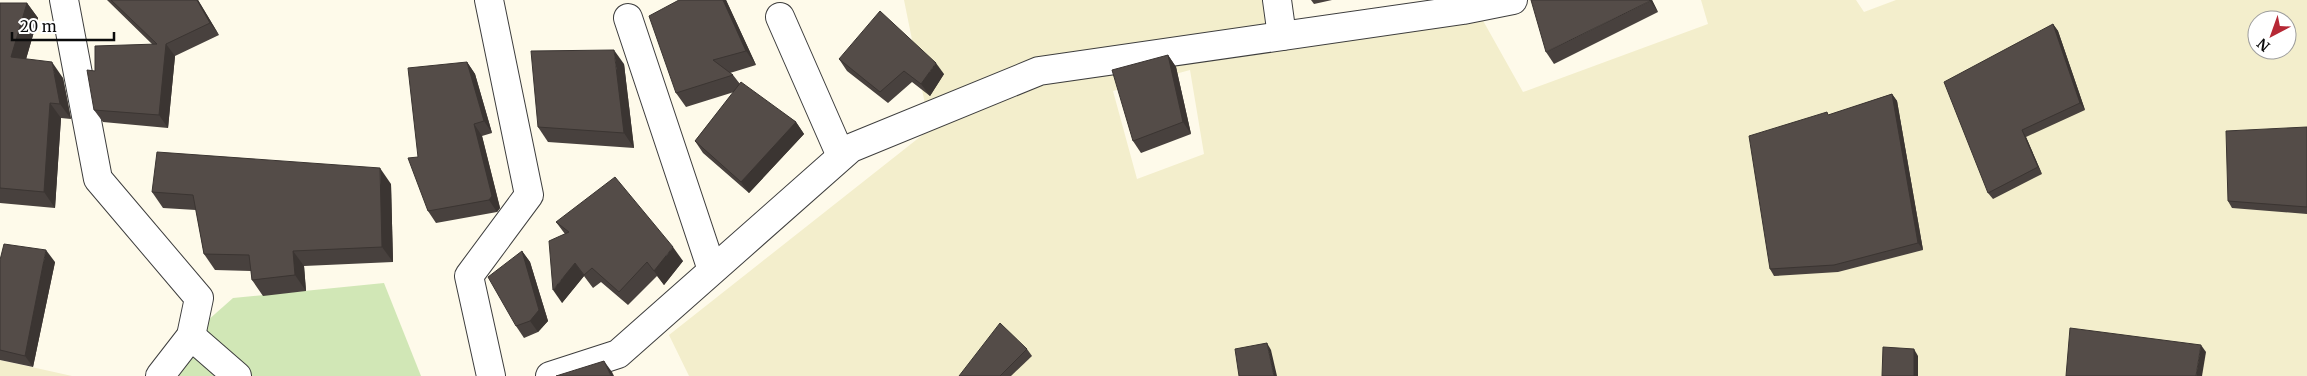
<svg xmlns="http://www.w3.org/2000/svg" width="2307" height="376" font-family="Merriweather,serif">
<rect width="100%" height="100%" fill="#fefaea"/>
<!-- farmland -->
<g fill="#f3eecc" fill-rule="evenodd">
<path d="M904,0H1288L1295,37L1481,17L1523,92L1708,24L1701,0H1856L1864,12L1896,0H2307V376H689L669,335L930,129ZM2257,20H2287V50H2257ZM1190,70L1204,154L1137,179L1113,91Z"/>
<polygon points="0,360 72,376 0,376"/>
</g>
<!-- green -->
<polygon fill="#d1e7b6" points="384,283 421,376 145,376 233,298"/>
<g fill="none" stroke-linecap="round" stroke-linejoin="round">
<!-- street casing -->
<g stroke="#3e3e3e" stroke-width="30">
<g id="street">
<polyline points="64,0 98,179 199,298 191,336 160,376"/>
<polyline points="489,0 529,195 469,276 491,376"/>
<polyline points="1277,0 1282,36"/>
<polyline points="780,17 841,156"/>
<polyline points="628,18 712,270"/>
<polyline points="191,336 237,376"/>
<polyline points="550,376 618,354 851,148 1039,71 1463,10 1513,0"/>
</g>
</g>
<!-- street -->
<use href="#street" stroke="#fff" stroke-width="28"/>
</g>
<!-- wall -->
<g fill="#48413e">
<polygon points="107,0 198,0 219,35 175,56 168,128 103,122 94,110 95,71 153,45"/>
<polygon points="679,0 726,0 756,65 730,73 733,75 740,84 796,122 804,134 749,193 703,153 695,141 734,92 686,107 676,93"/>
<polygon points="1311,0 1332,0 1314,4"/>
<polygon points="1652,0 1658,12 1554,64 1546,52"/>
<polygon points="0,3 27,3 38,18 26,59 63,78 71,119 61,118 55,208 0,203"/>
<polygon points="2053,24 2058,31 2085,110 2026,137 2042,174 1993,199 1988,193"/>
<polygon points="1168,55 1176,67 1191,134 1141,153 1133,141"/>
<polygon points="839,59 944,74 930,96 912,82 888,103 847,71"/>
<polygon points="467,62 475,74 492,133 482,136 500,208 497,212 436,223 428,211 418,157"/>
<polygon points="624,64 634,148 548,142 538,127"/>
<polygon points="1892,94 1897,101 1923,250 1838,272 1774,276 1770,269 1829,115"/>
<polygon points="2307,127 2307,214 2232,208 2228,201"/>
<polygon points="391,184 393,262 304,266 306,291 263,296 252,280 251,271 215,270 204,254 196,210 163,208 152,192"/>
<polygon points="556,222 683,261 664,285 657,276 628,305 601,282 593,288 584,276 562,303 565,234"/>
<polygon points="522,251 530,262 548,321 538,332 524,338 516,326"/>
<polygon points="0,260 55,262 33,367 0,360"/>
<polygon points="1027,349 1032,356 1011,376 959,376"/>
</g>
<!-- shaded-wall -->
<g fill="#3b3532">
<polygon points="197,0 198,0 219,35 210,23"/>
<polygon points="723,0 726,0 756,65 746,51"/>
<polygon points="1649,0 1652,0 1658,12 1650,1"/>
<polygon points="27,3 38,18 22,73 11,57"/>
<polygon points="2053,24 2058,31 2085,110 2080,103"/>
<polygon points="166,44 175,56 168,128 159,115"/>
<polygon points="614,50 624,64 634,148 624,133"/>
<polygon points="1168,55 1176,67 1191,134 1183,122"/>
<polygon points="52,62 63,78 71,119 60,104"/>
<polygon points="467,62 475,74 492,133 484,121"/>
<polygon points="936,63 944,74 930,96 921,84"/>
<polygon points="1892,94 1897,101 1923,250 1918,243"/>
<polygon points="50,103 61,118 55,208 44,192"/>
<polygon points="796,122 804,134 749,193 741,182"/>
<polygon points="474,124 482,136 500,208 497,212 489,200"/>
<polygon points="2022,130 2026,137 2042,174 2038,167"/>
<polygon points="380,168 391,184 393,262 382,247"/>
<polygon points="673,247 683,261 664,285 654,271"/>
<polygon points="46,250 55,262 33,367 25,356"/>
<polygon points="293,251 304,266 306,291 295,275"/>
<polygon points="522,251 530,262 548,321 538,332 530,321"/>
<polygon points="575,263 584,276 562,303 553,290"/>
<polygon points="1267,343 1271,350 1277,376 1274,376"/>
<polygon points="2201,345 2206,352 2202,376 2196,376"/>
<polygon points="1914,349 1918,356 1918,376 1914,376"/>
<polygon points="604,361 612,372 614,376 611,376"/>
</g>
<!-- building -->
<g fill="#544c48" stroke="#3b3532">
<polygon points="111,0 197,0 210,23 166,44 159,115 94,110 87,70 95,71 95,46 157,44"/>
<polygon points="679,0 723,0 746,51 713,60 733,75 676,93 649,16"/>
<polygon points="1531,0 1649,0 1650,1 1546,52"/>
<polygon points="0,3 27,3 11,57 52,62 60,104 50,103 44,192 0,188"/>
<polygon points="880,11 936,63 921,84 904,71 880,92 839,59"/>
<polygon points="2053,24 2080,103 2022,130 2038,167 1988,193 1944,82"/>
<polygon points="614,50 624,133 538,127 531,51"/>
<polygon points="1168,55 1183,122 1133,141 1112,70"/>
<polygon points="467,62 484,121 474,124 492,196 489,200 428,211 408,158 418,157 408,68"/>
<polygon points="741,82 796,122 741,182 695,141"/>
<polygon points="1892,94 1918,243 1834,265 1770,269 1749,136 1827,112 1828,115"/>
<polygon points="2307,127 2307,207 2228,201 2226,131"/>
<polygon points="157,152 380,168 382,247 293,251 295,275 252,280 249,255 204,254 193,195 152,192"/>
<polygon points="615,177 673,247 654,271 647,262 619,292 592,268 584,275 575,263 553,290 549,241 569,232 556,222"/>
<polygon points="4,244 46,250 25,356 0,350 0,260"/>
<polygon points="522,251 539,310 530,321 516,326 488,277"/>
<polygon points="1000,323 1027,349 1000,376 959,376"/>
<polygon points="2070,328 2201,345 2196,376 2066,376"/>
<polygon points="1267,343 1274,376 1239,376 1235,349"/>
<polygon points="1883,347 1914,349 1914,376 1882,376"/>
<polygon points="604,361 611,376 556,376"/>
</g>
<!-- north arrow -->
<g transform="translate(2272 35) rotate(221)"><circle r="24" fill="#ffffff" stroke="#9d9d9d"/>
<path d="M0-4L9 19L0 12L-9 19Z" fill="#b62835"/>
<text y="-8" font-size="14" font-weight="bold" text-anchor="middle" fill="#0b0b0b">N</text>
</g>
<!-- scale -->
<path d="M12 32v8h102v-8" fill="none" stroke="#0b0b0b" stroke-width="2.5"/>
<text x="20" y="32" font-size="15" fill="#0b0b0b" stroke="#ffffff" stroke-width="4" paint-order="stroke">20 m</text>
</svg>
